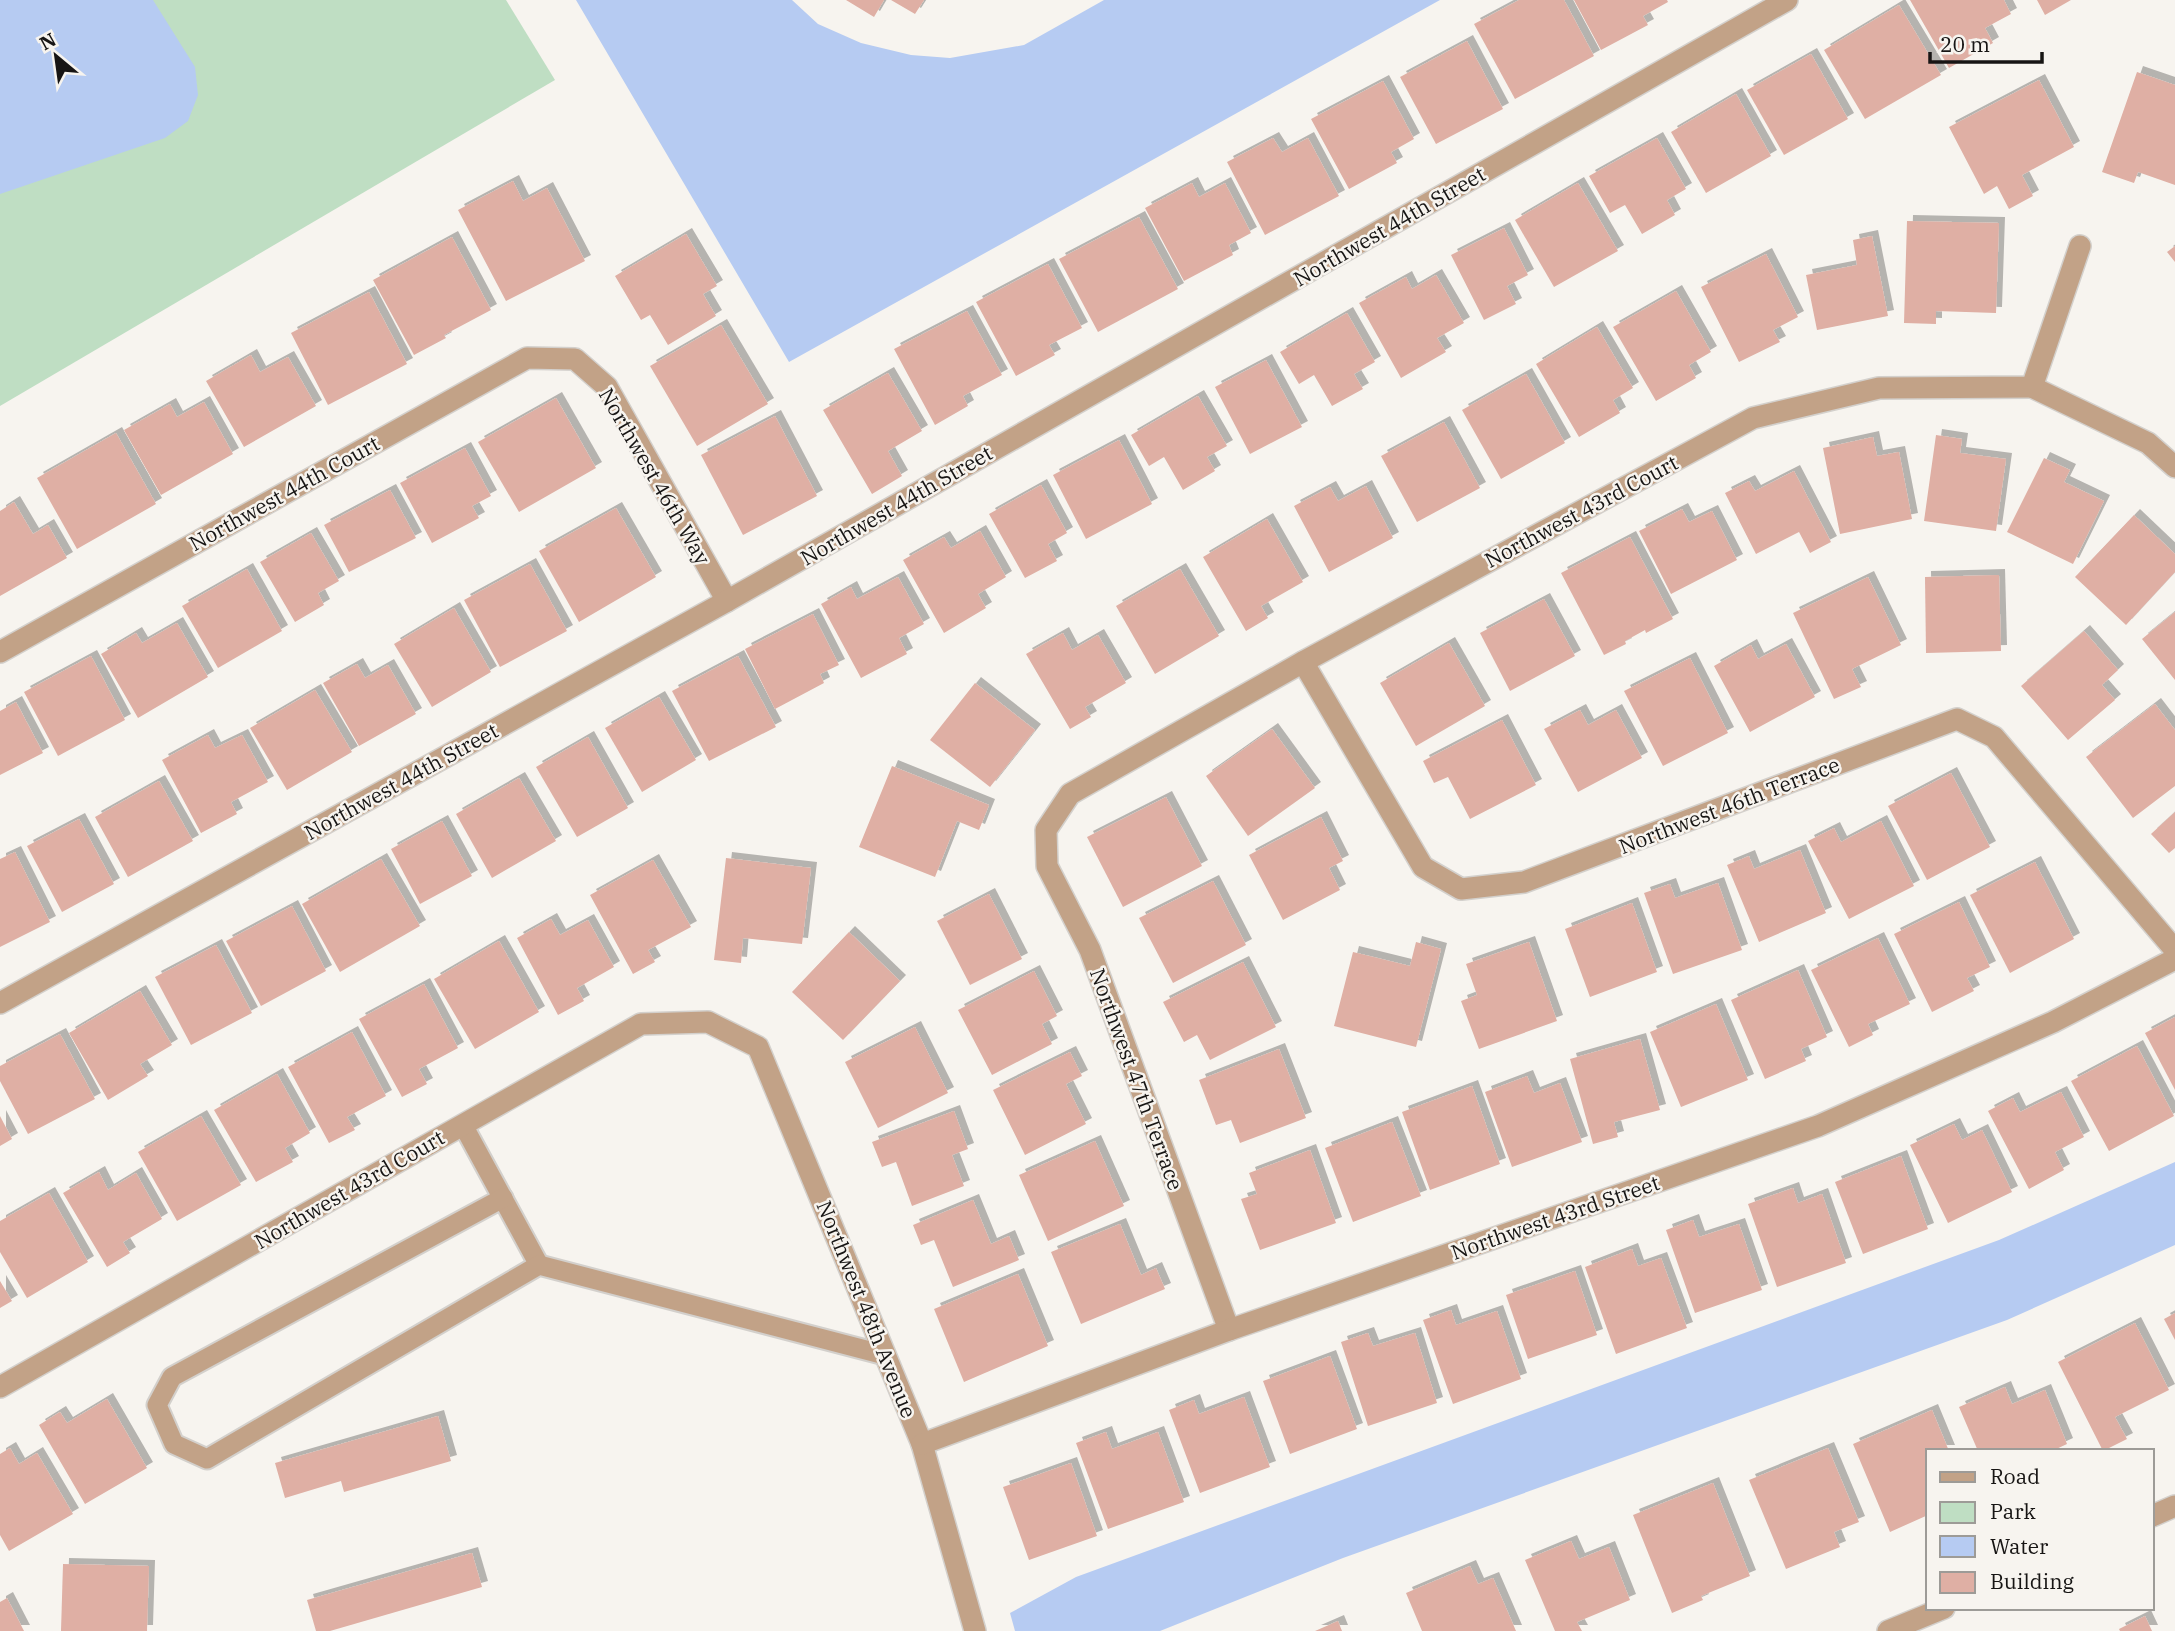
<svg xmlns="http://www.w3.org/2000/svg" width="2175" height="1631" font-family="'IBM Plex Serif',serif">
<defs>
<filter id="shadow"><feDropShadow dx="6" dy="-6" stdDeviation="0" flood-color="#0004"/></filter>
</defs>
<rect width="100%" height="100%" fill="#f7f4ef"/>
<!-- green -->
<polygon fill="#bfdec3" points="0,0 506,0 555,80 0,406"/>
<!-- water -->
<g fill="#b6cbf2">
<polygon points="0,0 153,0 195,67 198,95 188,121 165,138 0,194"/>
<polygon points="576,0 792,0 818,24 861,43 911,55 950,58 1024,45 1104,0 1440,0 789,362"/>
<polygon points="2175,1162 2175,1245 2007,1320 1343,1558 1160,1631 1015,1631 1010,1613 1076,1577 1999,1240"/>
</g>
<!-- building -->
<g fill="#dfafa4" filter="url(#shadow)">
<polygon points="846,0 884,0 874,17"/>
<polygon points="891,0 924,0 915,14"/>
<polygon points="1519,0 1564,0 1594,56 1515,99 1474,24"/>
<polygon points="1574,0 1667,0 1668,2 1643,16 1648,25 1601,50"/>
<polygon points="1910,0 2004,0 2011,14 1985,28 1993,43 1949,68"/>
<polygon points="2037,0 2071,0 2045,15"/>
<polygon points="1899,5 1941,75 1865,119 1824,50"/>
<polygon points="1467,41 1503,109 1436,144 1400,77"/>
<polygon points="1811,54 1848,119 1784,155 1747,90"/>
<polygon points="2137,72 2175,85 2175,185 2138,172 2134,183 2102,172"/>
<polygon points="2039,80 2074,147 2022,175 2033,196 2009,209 1997,186 1984,194 1949,127"/>
<polygon points="1383,81 1414,139 1391,152 1397,163 1349,189 1311,119"/>
<polygon points="1736,94 1771,156 1706,193 1671,132"/>
<polygon points="1273,138 1282,152 1308,138 1339,196 1265,235 1227,162"/>
<polygon points="1657,138 1686,189 1667,200 1675,215 1642,234 1625,205 1610,213 1589,176"/>
<polygon points="513,181 523,201 547,188 585,261 506,301 458,210"/>
<polygon points="1192,183 1199,197 1225,183 1251,233 1229,245 1233,255 1184,281 1145,208"/>
<polygon points="1578,183 1618,251 1554,287 1515,220"/>
<polygon points="1139,217 1178,289 1098,332 1059,259"/>
<polygon points="1907,221 1999,223 1996,313 1936,311 1936,324 1904,323"/>
<polygon points="1504,228 1528,275 1507,286 1516,304 1484,320 1451,255"/>
<polygon points="686,234 717,286 703,294 716,316 668,345 650,315 641,320 615,276"/>
<polygon points="1872,236 1888,316 1817,330 1806,275 1857,265 1853,240"/>
<polygon points="452,237 491,310 444,335 446,338 414,355 373,280"/>
<polygon points="2175,246 2175,262 2167,252"/>
<polygon points="1766,254 1798,317 1773,330 1780,342 1739,362 1701,287"/>
<polygon points="1048,264 1082,328 1049,345 1055,355 1016,376 976,302"/>
<polygon points="1436,275 1464,323 1437,338 1446,352 1401,378 1359,303 1406,277 1412,289"/>
<polygon points="1676,291 1711,352 1689,365 1696,378 1656,401 1613,327"/>
<polygon points="369,292 407,364 328,405 291,333"/>
<polygon points="967,311 1002,375 963,396 968,406 935,425 894,349"/>
<polygon points="1347,313 1375,362 1354,374 1363,389 1332,406 1314,375 1299,384 1280,352"/>
<polygon points="721,325 768,404 697,446 650,366"/>
<polygon points="1597,327 1633,388 1613,400 1620,413 1579,437 1536,364"/>
<polygon points="251,355 260,372 288,357 316,406 244,447 206,381"/>
<polygon points="1266,360 1302,427 1250,454 1215,387"/>
<polygon points="888,373 922,431 888,451 902,476 872,494 823,410"/>
<polygon points="1526,374 1565,443 1501,479 1462,410"/>
<polygon points="1198,396 1227,446 1207,457 1215,471 1183,490 1164,457 1149,466 1131,435"/>
<polygon points="556,398 596,468 519,512 478,442"/>
<polygon points="204,402 233,454 161,495 124,430 170,404 177,417"/>
<polygon points="775,416 817,496 743,535 701,455"/>
<polygon points="1444,422 1480,488 1417,522 1381,456"/>
<polygon points="116,433 156,504 77,549 37,478"/>
<polygon points="1936,435 1962,439 1960,453 2006,459 1996,531 1924,521"/>
<polygon points="1873,437 1877,456 1899,452 1912,519 1840,534 1823,448"/>
<polygon points="1119,440 1152,504 1086,539 1053,475"/>
<polygon points="465,448 491,496 472,506 479,518 432,543 400,483"/>
<polygon points="2044,458 2070,470 2064,482 2104,501 2073,564 2007,532"/>
<polygon points="1794,471 1831,542 1810,553 1799,532 1756,554 1725,493 1749,481 1755,491"/>
<polygon points="1041,485 1067,533 1048,544 1057,561 1025,578 989,514"/>
<polygon points="1366,486 1393,538 1329,572 1294,506 1330,487 1338,501"/>
<polygon points="390,490 416,538 349,572 324,525"/>
<polygon points="14,502 33,534 48,525 67,558 0,596 0,511"/>
<polygon points="616,508 656,577 579,622 539,551"/>
<polygon points="1682,509 1689,522 1712,511 1737,560 1671,594 1639,531"/>
<polygon points="2134,515 2175,554 2175,572 2126,625 2075,577"/>
<polygon points="1267,519 1303,582 1261,606 1268,618 1246,631 1203,557"/>
<polygon points="980,531 1006,577 978,594 986,608 944,633 903,560 944,537 951,548"/>
<polygon points="311,533 339,581 318,593 324,605 295,622 260,562"/>
<polygon points="1630,537 1673,619 1646,633 1645,630 1625,641 1626,644 1604,655 1561,573"/>
<polygon points="530,564 567,631 500,667 464,600"/>
<polygon points="247,569 282,631 218,668 182,606"/>
<polygon points="1180,569 1219,636 1155,674 1116,606"/>
<polygon points="1999,575 2001,651 1926,653 1925,577"/>
<polygon points="898,577 924,624 899,638 907,654 861,678 821,604 851,587 857,599"/>
<polygon points="1868,577 1901,645 1852,669 1861,687 1834,699 1793,613"/>
<polygon points="1544,599 1575,656 1510,691 1480,633"/>
<polygon points="454,608 491,672 432,707 394,644"/>
<polygon points="2175,612 2175,680 2142,639"/>
<polygon points="813,614 839,665 820,674 824,683 775,709 745,649"/>
<polygon points="177,623 208,677 138,718 101,654 136,633 142,643"/>
<polygon points="2084,631 2118,670 2102,685 2115,700 2068,740 2021,686"/>
<polygon points="1063,633 1072,650 1098,635 1126,683 1085,707 1091,717 1070,729 1026,654"/>
<polygon points="1449,643 1485,706 1416,746 1380,683"/>
<polygon points="1786,644 1815,697 1750,732 1714,666 1751,645 1758,659"/>
<polygon points="91,656 125,720 58,756 24,692"/>
<polygon points="738,656 776,727 709,761 672,691"/>
<polygon points="1690,658 1728,733 1663,766 1624,691"/>
<polygon points="357,664 365,678 388,665 416,714 359,746 323,683"/>
<polygon points="975,683 1035,730 990,787 930,740"/>
<polygon points="315,690 352,752 287,790 250,728"/>
<polygon points="659,697 696,760 642,792 605,728"/>
<polygon points="16,702 43,753 0,775 0,711"/>
<polygon points="2155,704 2175,730 2175,786 2133,818 2086,757"/>
<polygon points="1580,710 1588,725 1616,710 1642,758 1578,792 1544,729"/>
<polygon points="1502,720 1536,785 1470,819 1448,777 1434,783 1423,761"/>
<polygon points="1272,729 1315,788 1248,836 1206,776"/>
<polygon points="208,735 215,748 242,735 268,782 231,802 237,814 201,833 162,760"/>
<polygon points="588,737 628,808 577,837 536,767"/>
<polygon points="892,766 989,805 979,830 957,821 935,877 859,847"/>
<polygon points="1951,773 1990,847 1927,880 1888,806"/>
<polygon points="519,778 556,841 492,878 456,814"/>
<polygon points="159,781 193,841 128,877 95,817"/>
<polygon points="1166,797 1202,866 1123,907 1087,837"/>
<polygon points="2175,812 2175,848 2169,853 2151,834"/>
<polygon points="1321,817 1343,861 1329,868 1340,890 1283,920 1249,855"/>
<polygon points="79,819 114,884 62,912 27,846"/>
<polygon points="442,821 472,876 420,904 391,849"/>
<polygon points="1881,821 1914,886 1849,919 1808,841 1834,828 1841,842"/>
<polygon points="1800,850 1826,913 1759,942 1727,865 1749,856 1754,869"/>
<polygon points="15,852 50,922 0,947 0,859"/>
<polygon points="726,858 811,868 802,944 743,938 741,963 714,960"/>
<polygon points="381,859 420,926 340,972 302,904"/>
<polygon points="653,860 691,927 648,950 655,962 633,974 590,895"/>
<polygon points="2035,862 2074,939 2010,973 1970,895"/>
<polygon points="1213,881 1246,945 1173,983 1139,918"/>
<polygon points="1718,883 1742,950 1673,974 1644,893 1670,884 1675,898"/>
<polygon points="989,894 1022,959 970,985 937,921"/>
<polygon points="1959,902 1990,967 1967,978 1974,991 1932,1012 1894,934"/>
<polygon points="1632,903 1657,972 1590,997 1565,929"/>
<polygon points="292,906 326,971 261,1006 226,941"/>
<polygon points="551,919 560,935 588,920 614,967 577,988 584,1001 558,1015 517,938"/>
<polygon points="849,932 900,981 843,1040 792,992"/>
<polygon points="1878,938 1910,1004 1868,1024 1873,1035 1849,1047 1811,970"/>
<polygon points="499,941 539,1012 475,1049 434,979"/>
<polygon points="1416,942 1441,949 1416,1047 1334,1026 1353,952 1410,966"/>
<polygon points="1529,942 1557,1021 1479,1049 1461,1001 1477,995 1466,964"/>
<polygon points="216,945 252,1013 191,1045 155,977"/>
<polygon points="1243,962 1276,1027 1210,1060 1197,1035 1184,1042 1163,1002"/>
<polygon points="1798,970 1827,1037 1801,1049 1806,1061 1765,1079 1731,1000"/>
<polygon points="1034,971 1057,1016 1042,1024 1052,1044 992,1075 958,1010"/>
<polygon points="424,984 458,1048 419,1069 427,1084 402,1097 359,1019"/>
<polygon points="140,991 172,1045 140,1064 148,1076 108,1100 69,1033"/>
<polygon points="1716,1004 1748,1080 1681,1107 1650,1032"/>
<polygon points="2175,1017 2175,1090 2145,1033"/>
<polygon points="915,1027 948,1093 878,1128 845,1062"/>
<polygon points="352,1032 386,1096 347,1117 355,1130 329,1143 288,1067"/>
<polygon points="60,1034 95,1099 28,1134 0,1081 0,1066"/>
<polygon points="1640,1039 1660,1110 1614,1122 1618,1137 1593,1144 1570,1059"/>
<polygon points="2137,1046 2174,1116 2109,1151 2071,1081"/>
<polygon points="1279,1049 1306,1118 1240,1143 1231,1120 1216,1125 1199,1080"/>
<polygon points="1070,1052 1082,1076 1066,1084 1086,1124 1025,1155 993,1090"/>
<polygon points="277,1074 310,1133 285,1148 293,1162 256,1182 214,1110"/>
<polygon points="1527,1076 1534,1093 1560,1083 1582,1142 1512,1167 1485,1092"/>
<polygon points="1472,1086 1500,1164 1430,1190 1402,1112"/>
<polygon points="2061,1092 2084,1137 2055,1152 2064,1170 2029,1189 1988,1111 2013,1098 2020,1112"/>
<polygon points="954,1111 968,1149 952,1155 964,1186 912,1206 896,1162 882,1167 872,1142"/>
<polygon points="0,1116 12,1139 0,1146"/>
<polygon points="201,1116 241,1185 177,1221 138,1152"/>
<polygon points="1392,1122 1421,1196 1353,1222 1325,1148"/>
<polygon points="1954,1124 1962,1140 1982,1130 2012,1192 1948,1223 1910,1145"/>
<polygon points="1095,1141 1124,1206 1048,1241 1019,1175"/>
<polygon points="1310,1150 1336,1223 1260,1250 1241,1199 1257,1194 1249,1173"/>
<polygon points="1901,1156 1928,1229 1863,1254 1835,1182"/>
<polygon points="99,1172 108,1190 136,1173 162,1219 123,1242 130,1253 107,1267 63,1193"/>
<polygon points="1793,1188 1798,1203 1822,1194 1846,1263 1777,1287 1748,1204"/>
<polygon points="49,1193 88,1262 27,1298 0,1252 0,1221"/>
<polygon points="973,1200 991,1244 1009,1236 1019,1260 953,1287 934,1240 921,1245 913,1225"/>
<polygon points="1693,1220 1699,1237 1739,1224 1762,1290 1695,1313 1666,1230"/>
<polygon points="1120,1224 1141,1275 1156,1268 1165,1289 1081,1324 1051,1252"/>
<polygon points="1632,1249 1638,1266 1661,1258 1687,1328 1616,1354 1585,1267"/>
<polygon points="1575,1271 1597,1335 1528,1359 1506,1295"/>
<polygon points="1018,1274 1048,1346 964,1382 934,1309"/>
<polygon points="0,1281 12,1301 0,1308"/>
<polygon points="1451,1310 1456,1325 1497,1311 1521,1379 1453,1404 1423,1320"/>
<polygon points="2175,1313 2175,1340 2164,1319"/>
<polygon points="2135,1323 2169,1390 2115,1417 2127,1439 2103,1451 2058,1362"/>
<polygon points="1368,1333 1373,1346 1415,1333 1437,1403 1368,1426 1341,1342"/>
<polygon points="1330,1356 1357,1429 1290,1454 1263,1381"/>
<polygon points="2005,1387 2012,1404 2045,1390 2067,1444 2052,1451 1978,1451 1959,1407"/>
<polygon points="1244,1397 1270,1467 1200,1493 1169,1410 1194,1400 1199,1414"/>
<polygon points="107,1399 147,1468 85,1504 39,1425 60,1412 67,1423"/>
<polygon points="1932,1410 1949,1451 1928,1451 1928,1515 1890,1532 1853,1444"/>
<polygon points="438,1416 451,1461 344,1492 341,1481 285,1498 275,1463"/>
<polygon points="1106,1432 1112,1449 1158,1432 1184,1502 1108,1529 1076,1443"/>
<polygon points="10,1448 19,1464 37,1453 73,1514 9,1551 0,1535 0,1454"/>
<polygon points="1828,1448 1859,1522 1834,1532 1840,1547 1786,1569 1749,1480"/>
<polygon points="1071,1463 1097,1536 1029,1560 1003,1487"/>
<polygon points="1713,1483 1750,1576 1701,1596 1703,1600 1672,1613 1633,1515"/>
<polygon points="1571,1541 1579,1559 1609,1547 1630,1600 1577,1622 1582,1631 1555,1631 1525,1560"/>
<polygon points="472,1553 482,1587 330,1631 316,1631 307,1600"/>
<polygon points="63,1564 149,1566 147,1631 61,1631"/>
<polygon points="1470,1566 1478,1584 1493,1578 1516,1631 1422,1631 1406,1593"/>
<polygon points="7,1598 24,1631 0,1631 0,1602"/>
<polygon points="2145,1616 2152,1631 2120,1631 2119,1629"/>
<polygon points="1338,1621 1342,1631 1315,1631"/>
</g>
<g fill="none" stroke-linecap="round" stroke-linejoin="round">
<!-- lane casing -->
<g stroke="#d3d0cc" stroke-width="23">
<g id="lane">
<polyline points="463,1125 539,1265"/>
<polyline points="503,1198 172,1377 157,1405 174,1444 207,1459 539,1265 885,1355"/>
</g>
</g>
<!-- street casing -->
<g stroke="#d3d0cc" stroke-width="24">
<g id="street">
<polyline points="2032,387 2148,443 2175,467"/>
<polyline points="0,652 527,358 575,359 607,387 727,601"/>
<polyline points="1303,662 1423,867 1461,889 1524,882 1957,719 1994,737 2175,950"/>
<polyline points="0,1003 727,601 1787,0"/>
<polyline points="1229,1330 1090,950 1047,866 1046,830 1070,794 1303,662 1753,418 1879,388 2032,387 2080,246"/>
<polyline points="0,1387 641,1024 708,1022 758,1047 922,1444 975,1631"/>
<polyline points="922,1444 1229,1330 1818,1126 2053,1022 2175,959"/>
<polyline points="2152,1516 2175,1506"/>
<polyline points="1888,1631 1944,1608"/>
</g>
</g>
<!-- lane -->
<use href="#lane" stroke="#c2a287" stroke-width="19"/>
<!-- street -->
<use href="#street" stroke="#c2a287" stroke-width="21"/>
</g>
<g text-anchor="middle" dominant-baseline="central" stroke-width="5" stroke-linejoin="round" paint-order="stroke">
<!-- street labels -->
<g font-size="21" fill="#171514" stroke="#f7f4ef">
<text transform="translate(1389 226) rotate(-30)">Northwest 44th Street</text>
<text transform="translate(655 476) rotate(60)">Northwest 46th Way</text>
<text transform="translate(284 493) rotate(-29)">Northwest 44th Court</text>
<text transform="translate(896 505) rotate(-30)">Northwest 44th Street</text>
<text transform="translate(1581 511) rotate(-28)">Northwest 43rd Court</text>
<text transform="translate(401 781) rotate(-29)">Northwest 44th Street</text>
<text transform="translate(1729 805) rotate(-21)">Northwest 46th Terrace</text>
<text transform="translate(1137 1079) rotate(70)">Northwest 47th Terrace</text>
<text transform="translate(349 1189) rotate(-30)">Northwest 43rd Court</text>
<text transform="translate(1555 1217) rotate(-19)">Northwest 43rd Street</text>
<text transform="translate(867 1309) rotate(68)">Northwest 48th Avenue</text>
</g>
</g>
<!-- legend -->
<rect x="1926" y="1449" width="228" height="161" fill="#f7f4ef" stroke="#9d9b97" stroke-width="2"/>
<rect x="1940" y="1472" width="35" height="10" fill="#c2a287" stroke="#9d9b97" stroke-width="2"/>
<text x="1990" y="1484" font-size="21" fill="#171514">Road</text>
<rect x="1940" y="1502" width="35" height="21" fill="#bfdec3" stroke="#9d9b97" stroke-width="2"/>
<text x="1990" y="1519" font-size="21" fill="#171514">Park</text>
<rect x="1940" y="1536" width="35" height="21" fill="#b6cbf2" stroke="#9d9b97" stroke-width="2"/>
<text x="1990" y="1554" font-size="21" fill="#171514">Water</text>
<rect x="1940" y="1572" width="35" height="21" fill="#dfafa4" stroke="#9d9b97" stroke-width="2"/>
<text x="1990" y="1589" font-size="21" fill="#171514">Building</text>
<!-- north arrow -->
<g transform="translate(56 56) rotate(331)" stroke="#f7f4ef" stroke-width="5" paint-order="stroke">
<path d="M0-5L12 26L0 18L-12 26Z" fill="#171514"/>
<text y="-10" font-size="19" font-weight="bold" text-anchor="middle" fill="#171514">N</text>
</g>
<!-- scale -->
<path d="M1930 52v10h112v-10" fill="none" stroke="#171514" stroke-width="3.5"/>
<text x="1940" y="52" font-size="21" fill="#171514" stroke="#f7f4ef" stroke-width="5" paint-order="stroke">20 m</text>
</svg>
